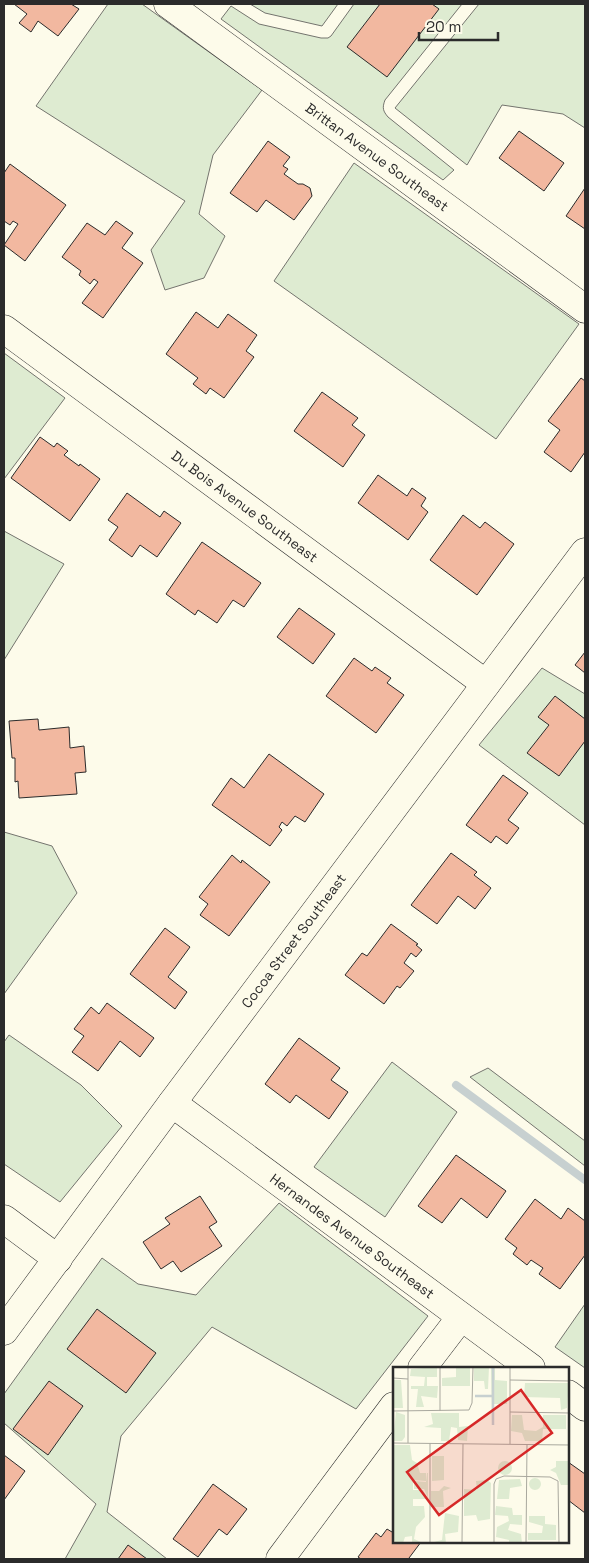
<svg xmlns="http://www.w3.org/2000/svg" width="589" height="1563" font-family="'Space Grotesk',sans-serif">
<rect width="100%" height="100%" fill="#fdfbea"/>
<!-- green -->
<g fill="#deebd1" stroke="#74746e">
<polygon points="108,4 142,4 262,90 213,155 199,214 225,236 204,278 165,290 151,250 185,201 36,106"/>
<polygon points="250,4 338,4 322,26 265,13"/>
<path d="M354,4H462L385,100C382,108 383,111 388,117L454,170L443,180L221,19L231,6L259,24L321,38H328L331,36Z"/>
<polygon points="479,4 585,4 585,128 563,114 502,105 467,165 395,108"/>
<polygon points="354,163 579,324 496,439 274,281"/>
<polygon points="4,353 65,398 4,479"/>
<polygon points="4,531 64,564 4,660"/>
<polygon points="542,668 585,694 585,825 479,745"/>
<polygon points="4,832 52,846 77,893 4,994"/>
<polygon points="9,1035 81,1085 122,1126 60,1202 4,1164 4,1042"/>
<polygon points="392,1062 457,1112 385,1217 314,1167"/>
<polygon points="488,1068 585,1141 585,1166 470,1077"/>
<polygon points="279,1203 428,1316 356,1409 212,1327 121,1436 107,1512 167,1559 65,1559 96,1504 4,1423 4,1394 102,1258 138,1284 196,1295"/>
<polygon points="585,1304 585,1368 555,1347"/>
</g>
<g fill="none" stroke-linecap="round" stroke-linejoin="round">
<!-- stream -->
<polyline stroke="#c7d0d0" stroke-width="8" points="456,1085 585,1180"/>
</g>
<!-- building -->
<g fill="#f2b8a0" stroke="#2b2b2b">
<polygon points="14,4 71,4 79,9 58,36 38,21 31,32 19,23 27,14"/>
<polygon points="380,4 432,4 439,9 387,77 347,47"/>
<polygon points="519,131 564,163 544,191 499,158"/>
<polygon points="268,141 290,157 283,166 288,169 284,174 298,184 303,184 310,188 312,196 294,220 266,200 257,212 230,193"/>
<polygon points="10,164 66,205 25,261 4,245 18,224 13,221 10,225 4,221 4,173"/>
<polygon points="585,188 585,229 566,216"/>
<polygon points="116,221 133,233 122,248 143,263 103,318 82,303 98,282 94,279 90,284 79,275 81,271 62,257 87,223 105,235"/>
<polygon points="196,312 218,328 228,314 257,335 246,351 254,357 224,398 210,388 206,394 193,384 198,378 166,354"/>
<polygon points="581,378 585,381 585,452 571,472 544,452 560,430 548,421"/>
<polygon points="322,392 358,418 352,425 365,435 343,467 294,431"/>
<polygon points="40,437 54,447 57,443 68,451 64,455 79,466 80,464 100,479 70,521 11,478"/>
<polygon points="378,475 407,496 412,488 426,498 421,506 428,512 408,540 358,503"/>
<polygon points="127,493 160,517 164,511 181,523 157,557 140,545 132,557 109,540 118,527 108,520"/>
<polygon points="463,515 480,528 485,522 514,544 477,595 430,560"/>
<polygon points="202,542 261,583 244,607 233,600 217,623 198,610 195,615 166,594"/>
<polygon points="299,608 335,634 313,664 277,637"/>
<polygon points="585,652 585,673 575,665"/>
<polygon points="354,658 372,671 375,667 391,678 387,683 404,695 376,733 326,696"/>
<polygon points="555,696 585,719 585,741 559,776 527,753 549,725 538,717"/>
<polygon points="38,719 39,730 69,727 70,748 84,746 86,772 75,773 77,794 19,798 18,781 15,782 15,758 12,758 9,721"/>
<polygon points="269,754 324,794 305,822 295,816 287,826 282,822 279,827 282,830 270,846 212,805 231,778 244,788"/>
<polygon points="503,775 528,793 508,820 519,828 507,844 496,836 491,843 466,825"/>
<polygon points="451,853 477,872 474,875 491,888 475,909 458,896 437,924 411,905"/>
<polygon points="232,855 241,863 242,860 270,882 229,936 200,915 208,904 199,897"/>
<polygon points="391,924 418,944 416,945 422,950 416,957 411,953 404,963 414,971 400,988 397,986 384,1004 345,975 362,953 367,956"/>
<polygon points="165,928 190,947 168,977 187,992 175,1009 130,974"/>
<polygon points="107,1003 154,1038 140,1057 120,1041 98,1071 72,1052 84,1036 74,1029 91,1007 99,1014"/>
<polygon points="299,1038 340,1068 331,1080 348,1092 329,1119 296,1095 290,1103 265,1084"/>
<polygon points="456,1155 506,1191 487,1218 461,1198 442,1223 418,1206"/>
<polygon points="200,1196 217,1222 209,1227 222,1246 181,1272 173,1261 161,1269 143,1242 170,1224 165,1218"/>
<polygon points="535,1199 561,1219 568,1208 585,1221 585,1255 560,1289 539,1274 543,1268 531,1260 527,1265 513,1254 517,1248 505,1239"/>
<polygon points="97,1309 156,1353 126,1393 67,1349"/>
<polygon points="49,1381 83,1406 48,1455 13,1429"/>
<polygon points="4,1455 25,1471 4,1500"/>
<polygon points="568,1462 585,1474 585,1513 568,1500"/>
<polygon points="213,1484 247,1509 227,1535 219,1529 198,1557 173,1539"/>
<polygon points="387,1529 392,1532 394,1530 394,1542 421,1542 409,1558 410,1559 361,1559 358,1557 376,1533 381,1537"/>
<polygon points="128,1545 147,1559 118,1559"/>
</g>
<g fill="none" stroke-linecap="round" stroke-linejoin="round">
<!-- minor casing -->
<g stroke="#2b2b2b" stroke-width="29">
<g id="minor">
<path id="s1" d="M168,4L585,309"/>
<path id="s2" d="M4,329L486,684"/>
<path id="s3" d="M172,1103L531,1368"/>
<polyline points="4,1219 58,1259"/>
<path id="s4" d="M4,1331L172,1103L585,552"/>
<polyline points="422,1368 461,1317"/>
<polyline points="568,1394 585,1407"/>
<polyline points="280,1559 394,1406"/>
</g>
</g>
<!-- minor -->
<use href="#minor" stroke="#fdfbea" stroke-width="28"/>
</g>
<g text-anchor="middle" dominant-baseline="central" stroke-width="4" stroke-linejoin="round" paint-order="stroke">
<!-- street labels -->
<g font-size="14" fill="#2b2b2b" stroke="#fdfbea">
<text stroke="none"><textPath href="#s1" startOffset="259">Brittan Avenue Southeast</textPath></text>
<text stroke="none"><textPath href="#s2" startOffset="299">Du Bois Avenue Southeast</textPath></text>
<text stroke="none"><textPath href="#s4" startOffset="486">Cocoa Street Southeast</textPath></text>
<text stroke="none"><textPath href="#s3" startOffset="224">Hernandes Avenue Southeast</textPath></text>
</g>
</g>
<!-- overview -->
<g transform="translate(393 1367)">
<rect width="176" height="176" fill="#fdfbea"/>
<path d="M44,0V10H34V19H45L44,31L28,29L31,40H23L25,22H18V19H31L32,10L17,9L18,2ZM63,0H77V19H49V11L63,10ZM81,0H96L95,22H92L91,14H81ZM98,0H102V13L114,14V37H100L99,57ZM0,13H8L10,41H0ZM132,16H176L174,41L168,43L167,31L131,30ZM3,45L12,48V70L9,74H0ZM38,46H66V60L75,59L74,74L65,73L64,61L58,60L56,74H48V61L31,60L40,57ZM119,48H129L131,63L143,64L150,60V48H173V62H150L149,74H132L129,66L118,64ZM0,78H17L19,93L24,96L27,106H33V114L20,113V123H30L33,128V132H20V139H31L32,150L23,160L21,172L30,176H19V169L12,170L10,176H2L0,169ZM39,89H51V113L39,114ZM163,94H176V118H168L163,106L157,103L163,100ZM105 101a7 7 0 1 1 14 0a7 7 0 1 1-14 0ZM34,106H35V131L31,122H21V114L33,115ZM136 117a6 6 0 1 1 12 0a6 6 0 1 1-12 0ZM127,112L129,119L117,121L116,132H104L106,113ZM94,113L98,116L97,152L85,154L83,148L71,149V122L84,123L83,114ZM51,119L58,121L50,124L51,140H38V124H46ZM103,139L119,141L120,148H129V158L117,157L115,163L128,167L129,176H116V173L103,170L104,160L116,154L115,149L102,148ZM52,146L66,149L65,165L52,167L53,176H37L49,173ZM136,149H152V157L163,158V173H135V166H149L150,159L136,155Z" fill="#deebd1"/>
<path fill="none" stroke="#c7d0d0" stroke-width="2.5" d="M100,0V58M82,29H100"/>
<path fill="none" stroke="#a9a89e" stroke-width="1" d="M0,11L15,12M117,13L177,14M0,44L76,43L79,36L80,0M47,44V0M117,45L177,46M0,76L177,78M15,76V0M117,77V0M37,176V76M69,176L70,77M101,176V117L103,112L111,109L157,110L165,114L166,176M133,176L134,77"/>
<path fill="#d62828" fill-opacity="0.15" stroke="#d62828" stroke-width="2.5" d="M128,23L159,66L46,148L14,105Z"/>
<rect width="176" height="176" fill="none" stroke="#2b2b2b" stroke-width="2.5"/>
</g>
<!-- border -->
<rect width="589" height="1563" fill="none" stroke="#2b2b2b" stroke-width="10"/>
<!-- scale -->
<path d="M419 32v8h79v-8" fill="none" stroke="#2b2b2b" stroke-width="2.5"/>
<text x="426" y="32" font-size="15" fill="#2b2b2b" stroke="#fdfbea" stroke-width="4" paint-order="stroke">20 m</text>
</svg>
